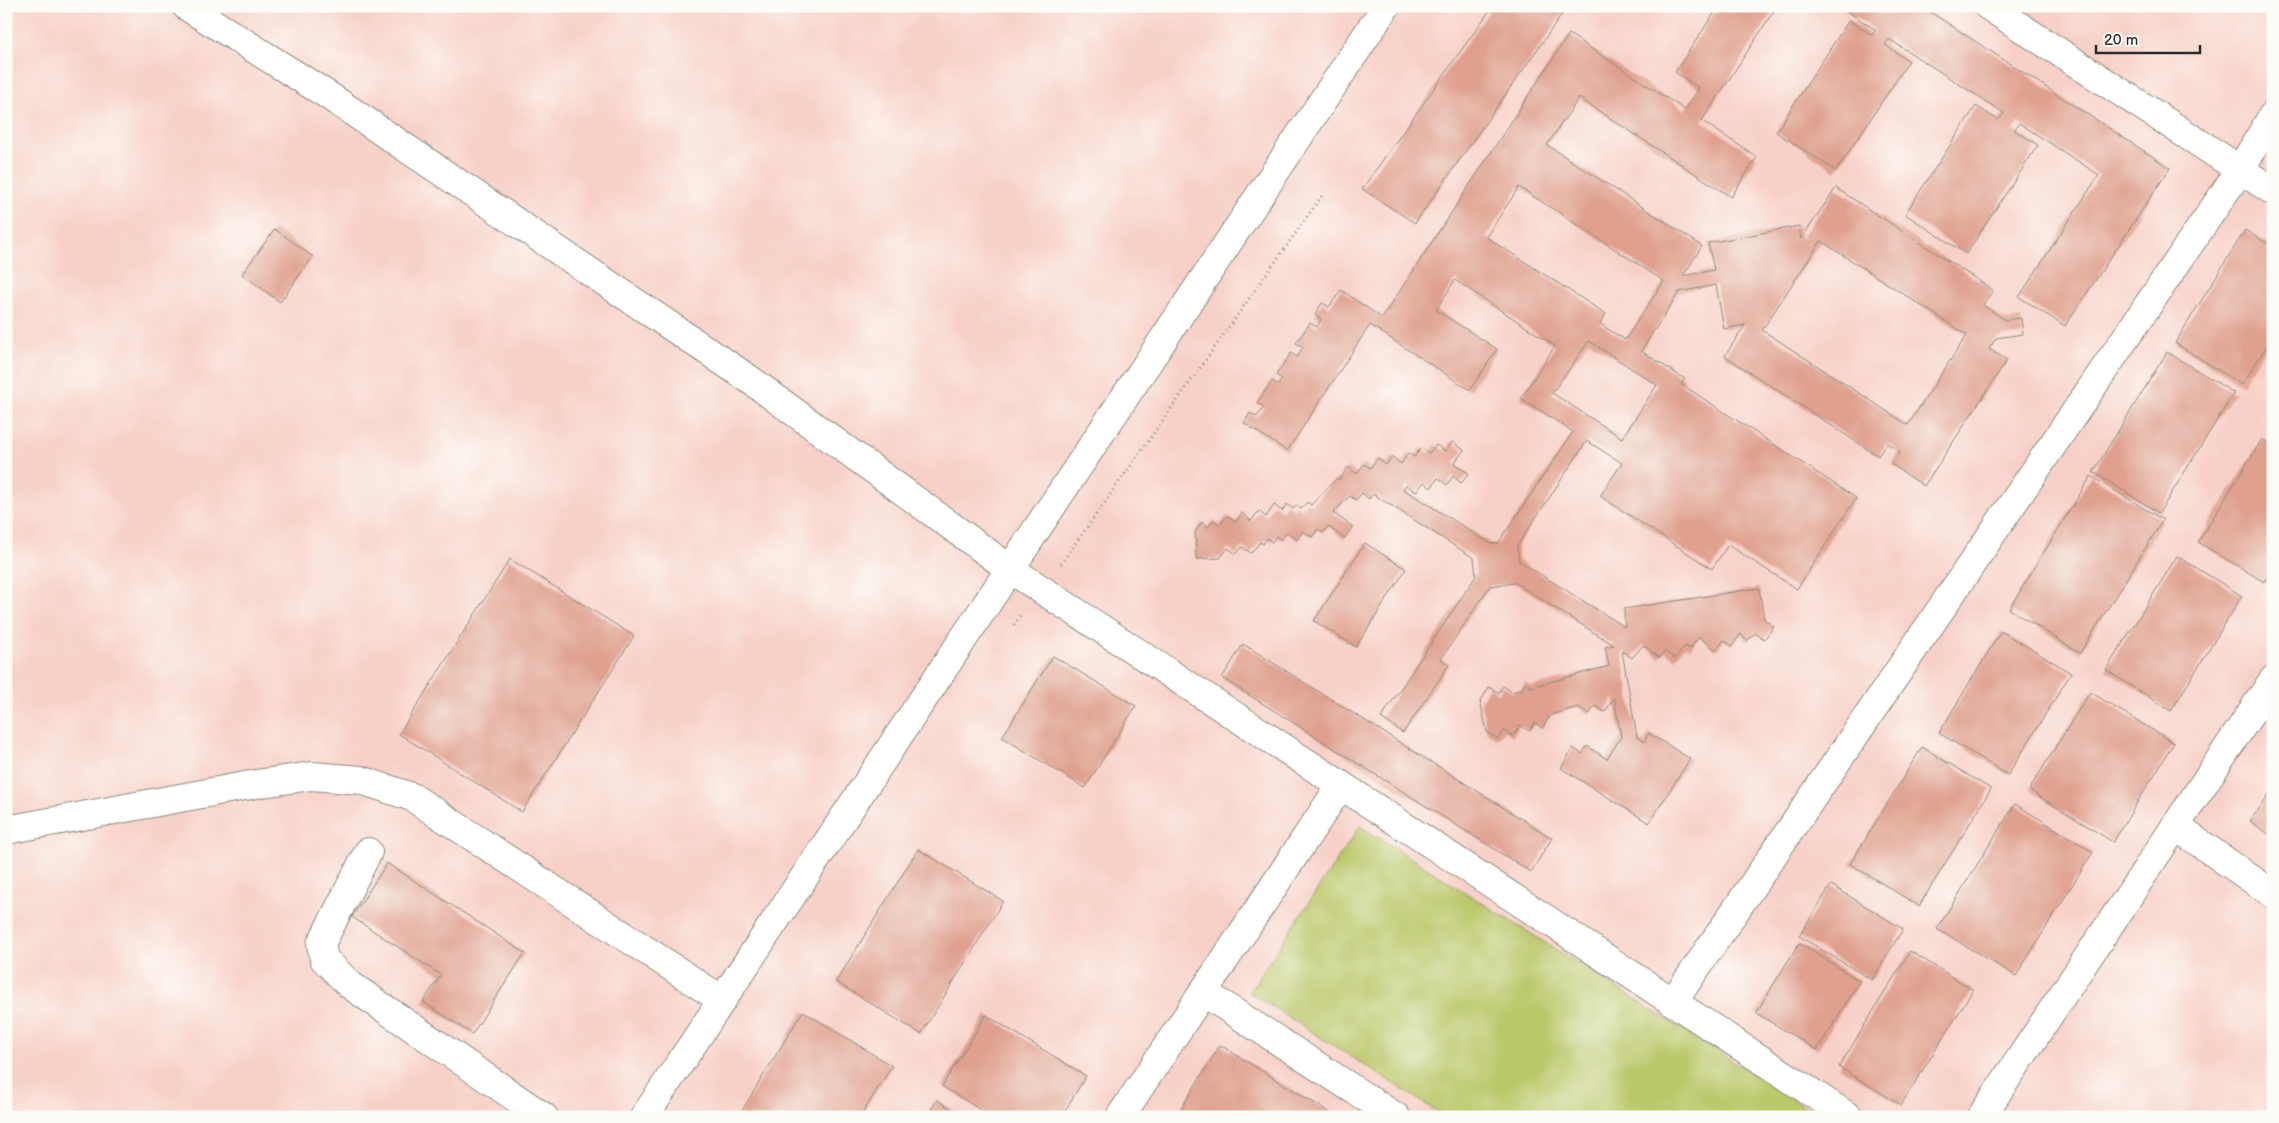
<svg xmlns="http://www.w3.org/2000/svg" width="2279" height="1123" font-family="'Balsamiq Sans',sans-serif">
<rect width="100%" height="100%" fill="#fdfcf7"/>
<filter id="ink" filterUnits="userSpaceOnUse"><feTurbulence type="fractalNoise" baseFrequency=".02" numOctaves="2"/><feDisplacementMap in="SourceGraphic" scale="10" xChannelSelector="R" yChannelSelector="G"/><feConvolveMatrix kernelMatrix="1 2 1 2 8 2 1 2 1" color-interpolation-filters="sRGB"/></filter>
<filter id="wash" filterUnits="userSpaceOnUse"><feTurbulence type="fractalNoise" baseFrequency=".0096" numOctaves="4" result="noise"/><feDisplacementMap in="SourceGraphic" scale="20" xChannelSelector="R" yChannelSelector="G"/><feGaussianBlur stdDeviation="1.12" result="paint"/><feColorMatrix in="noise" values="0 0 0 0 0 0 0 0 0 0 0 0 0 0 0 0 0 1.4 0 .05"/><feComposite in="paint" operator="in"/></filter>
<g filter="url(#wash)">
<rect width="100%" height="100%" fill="#eee8cd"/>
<!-- built -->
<rect fill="#f7d1c8" x="6" y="6" width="2267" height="1111"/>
<!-- green -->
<polygon fill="#bbc86a" stroke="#737a4a" points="1360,826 1815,1113 1812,1117 1446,1117 1249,992"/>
<g id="blocks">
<!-- building -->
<g fill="#dfa08e" fill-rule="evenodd">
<polygon points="1493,6 1568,6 1415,223 1362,189"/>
<path d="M1719,6H1777L1702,121L1757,157L1731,197L1579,98L1547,145L1702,246L1683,276L1714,270L1708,243L1799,226L1801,239L1836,188L1993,290L1983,305L2005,320L2021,318L2023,334L1996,338L1989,349L2007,360L1924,486L1891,464L1900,452L1887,443L1878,456L1725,356L1745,325L1724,329L1716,285L1679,292L1641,351L1685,379L1681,384L1856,498L1797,589L1728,545L1712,569L1600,496L1622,463L1587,441L1517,546L1519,561L1625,627L1624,609L1759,588L1764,619L1774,627L1764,639L1755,633L1747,641L1741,634L1732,646L1724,640L1716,650L1699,637L1690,649L1685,646L1675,659L1665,651L1660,658L1643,645L1632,658L1622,651L1637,737L1644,742L1649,733L1690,759L1649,823L1561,768L1573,748L1582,754L1587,746L1607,759L1621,737L1614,698L1605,712L1595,706L1589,714L1578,707L1551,715L1542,728L1535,723L1529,731L1520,725L1513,736L1504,731L1498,739L1487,732L1480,700L1482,699L1489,687L1499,693L1503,686L1512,692L1522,689L1525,683L1531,687L1609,666L1605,647L1614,645L1515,583L1490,586L1441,659L1449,665L1403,733L1381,718L1476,576L1474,558L1373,494L1369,499L1362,493L1356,500L1350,496L1333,513L1353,527L1344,539L1328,526L1323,533L1318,529L1312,537L1303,531L1297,540L1287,532L1281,540L1276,536L1272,542L1267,538L1263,544L1260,542L1251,553L1242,547L1236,554L1228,548L1220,558L1196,559L1195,532L1202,522L1208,527L1213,520L1220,525L1227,516L1236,522L1242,513L1251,521L1259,511L1266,517L1274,505L1282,511L1287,504L1293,509L1296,505L1301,509L1307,502L1311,505L1337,478L1339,480L1348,467L1357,474L1364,464L1370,468L1378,458L1386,465L1392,457L1401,464L1408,453L1414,457L1421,448L1429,453L1436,445L1445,451L1452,442L1464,450L1454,463L1469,474L1461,483L1453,476L1447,485L1438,478L1431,488L1424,482L1416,492L1406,485L1403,489L1492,544L1498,543L1573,432L1521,398L1555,346L1455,280L1436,310L1497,349L1470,390L1370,325L1287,451L1244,423L1250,413L1257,417L1264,407L1257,403L1272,381L1278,385L1282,379L1276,375L1291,353L1297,357L1303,347L1296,343L1310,323L1317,327L1321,319L1315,315L1322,303L1329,307L1341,290L1382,318L1569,34L1685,110L1699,88L1675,72ZM1519,187L1664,281L1625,340L1600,324L1606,314L1486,237ZM1821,241L1967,335L1908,425L1762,330ZM1589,341L1657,385L1622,438L1552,393Z"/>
<polygon points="1839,6 1921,6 2170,168 2065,326 2019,297 2099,175 2019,123 2014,130 2038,145 1966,254 1905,214 1976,106 1998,120 2004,113 1889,39 1885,45 1909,61 1836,171 1776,132 1849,20 1872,35 1876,30"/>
<polygon points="275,229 313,257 280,302 242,274"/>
<polygon points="2245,230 2273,247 2273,336 2242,385 2175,343"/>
<polygon points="2167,352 2234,393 2159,513 2093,472"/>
<polygon points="2262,439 2273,445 2273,568 2264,582 2198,542"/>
<polygon points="2091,476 2163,520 2080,653 2009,609"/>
<polygon points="1365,543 1406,569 1356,647 1314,621"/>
<polygon points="2177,556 2242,596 2171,711 2106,670"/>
<polygon points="510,559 634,636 522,812 399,734"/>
<polygon points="2001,631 2071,673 2008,775 1939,733"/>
<polygon points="1243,644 1552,838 1531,872 1222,678"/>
<polygon points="1053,656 1136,706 1085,788 1002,737"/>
<polygon points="2090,692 2174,743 2113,842 2029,790"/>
<polygon points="1922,747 1991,789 1919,906 1850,864"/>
<polygon points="2273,790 2273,837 2250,821"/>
<polygon points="2015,804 2093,852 2016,976 1937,929"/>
<polygon points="918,849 1003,901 921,1034 836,982"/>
<polygon points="387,863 525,953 472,1034 423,1002 441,975 352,917"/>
<polygon points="1831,885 1903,929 1872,980 1799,936"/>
<polygon points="1799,943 1860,981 1817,1050 1756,1013"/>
<polygon points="1910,951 1973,990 1901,1105 1839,1067"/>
<polygon points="803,1011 892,1066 860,1117 738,1117"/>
<polygon points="986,1015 1086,1076 1061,1117 992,1117 942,1086"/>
<polygon points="1220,1045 1337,1117 1176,1117"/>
<polygon points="937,1100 964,1117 926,1117"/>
</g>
</g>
</g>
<g filter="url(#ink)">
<use href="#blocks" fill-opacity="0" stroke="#8c8a7c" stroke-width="1"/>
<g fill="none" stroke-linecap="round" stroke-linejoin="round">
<!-- minor casing -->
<g stroke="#8c8a7c" stroke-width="30">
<g id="minor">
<polyline points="186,6 326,94 749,379 1010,569 1849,1117"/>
<polyline points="1988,6 2273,191"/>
<polyline points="2175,826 2273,894"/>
<polyline points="6,830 256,784 312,776 361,780 412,797 722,1000"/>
<polyline points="368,852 321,944 324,959 350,985 544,1117"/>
<polyline points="1203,992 1396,1117"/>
<polyline points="1673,1002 2240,170 2273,115"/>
<polyline points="644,1117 1386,6"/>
<polyline points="1120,1117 1341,785"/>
<polyline points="1981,1117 2273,680"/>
</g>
</g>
<!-- path -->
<g stroke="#8c8a7c" stroke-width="3" stroke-dasharray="1 4" stroke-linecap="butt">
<polyline points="1061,564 1324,193"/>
<polyline points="1014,625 1022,614"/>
</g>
<!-- minor -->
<use href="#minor" stroke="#fff" stroke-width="28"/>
</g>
</g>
<!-- margin -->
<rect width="2279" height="1123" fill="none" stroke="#fdfcf7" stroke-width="25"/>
<!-- scale -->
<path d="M2096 45v8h104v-8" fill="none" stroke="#2b2b2b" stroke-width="2.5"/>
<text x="2104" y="45" font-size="15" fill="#2b2b2b" stroke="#fdfcf7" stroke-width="4" paint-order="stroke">20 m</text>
</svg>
